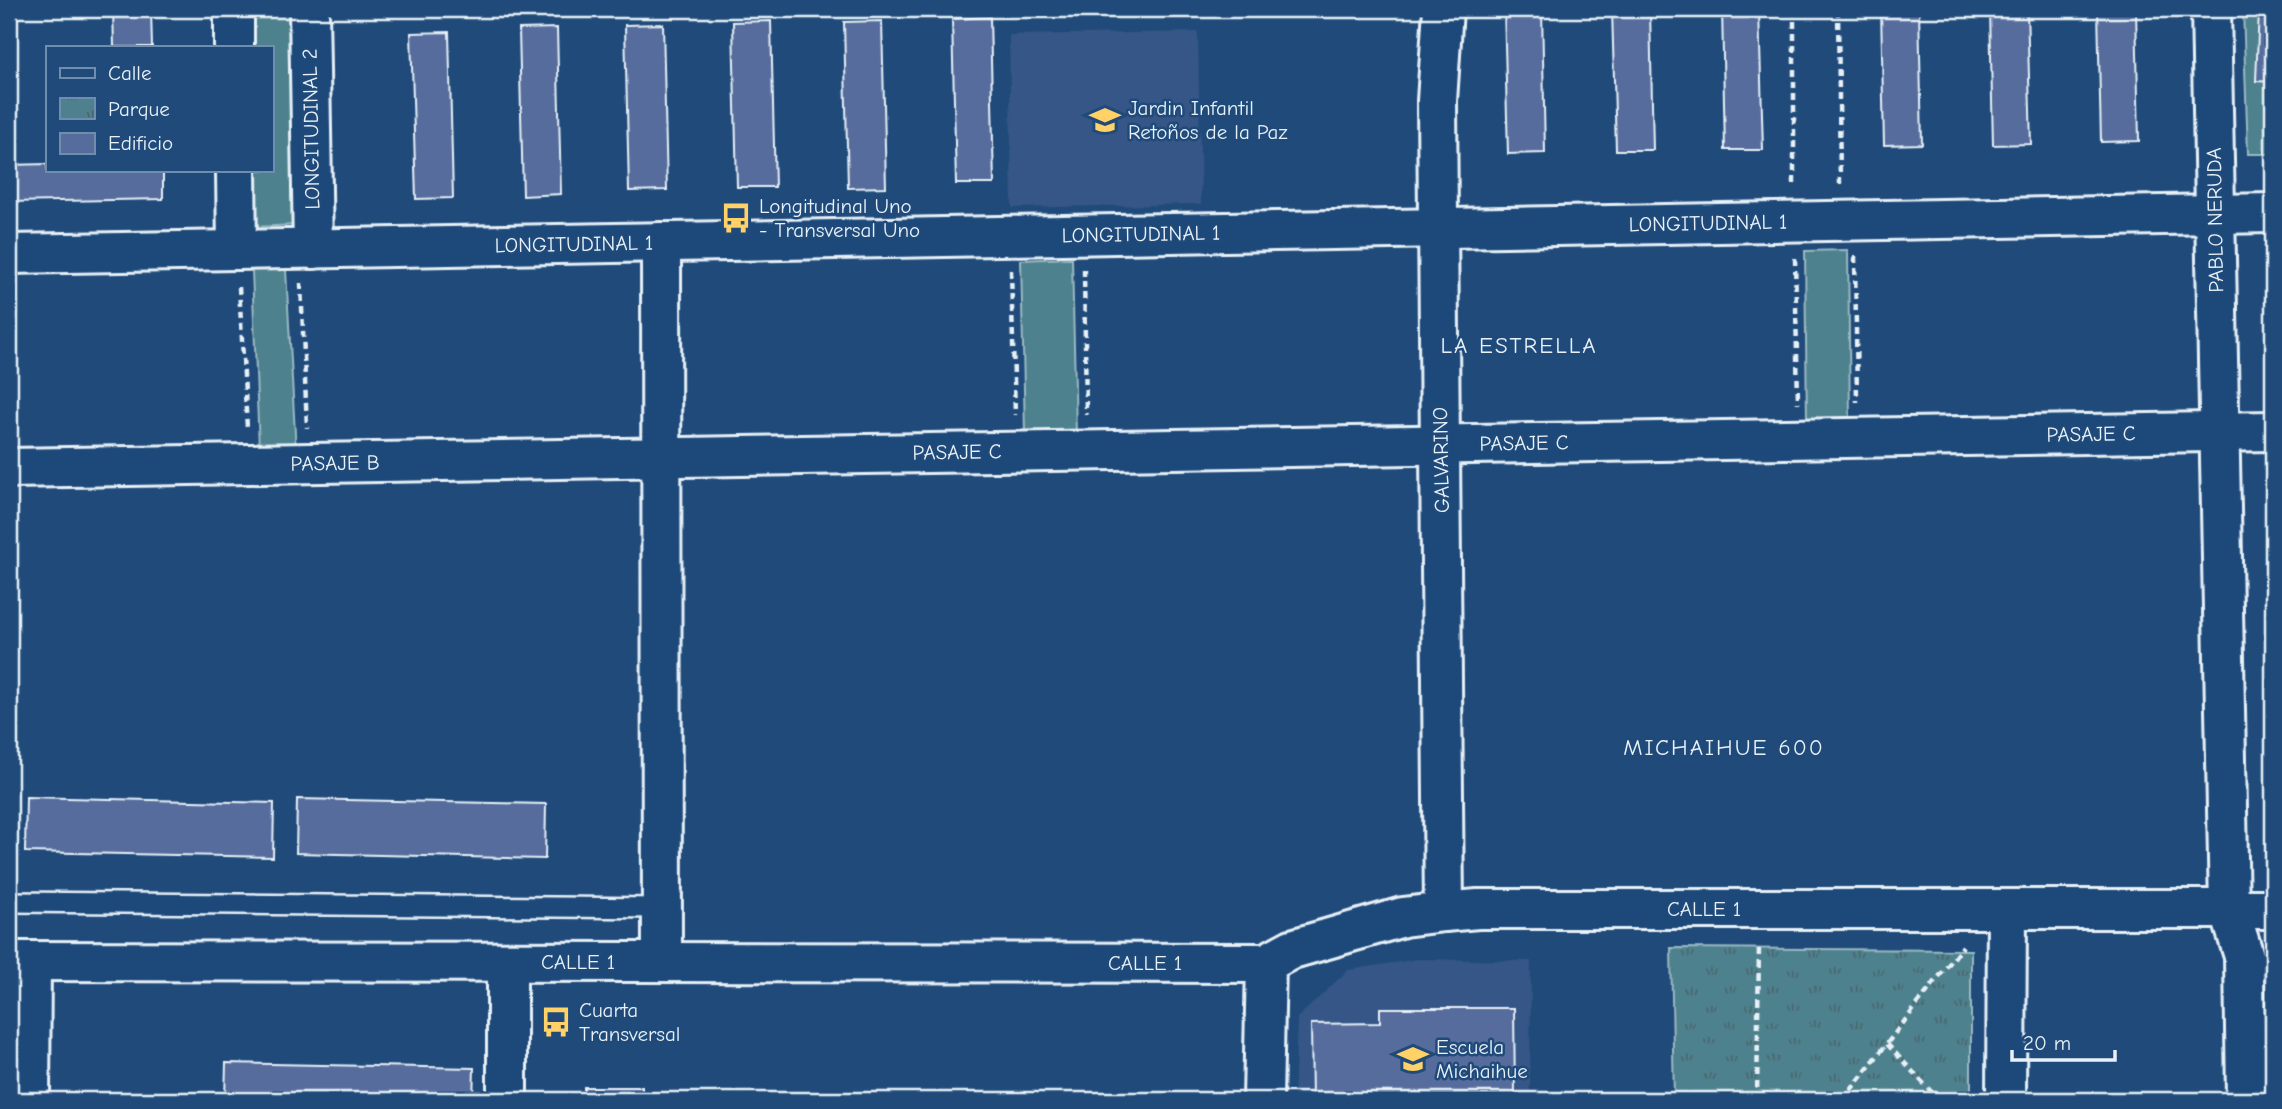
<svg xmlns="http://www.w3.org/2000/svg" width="2282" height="1109" font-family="'Comic Neue',sans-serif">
<defs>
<pattern id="park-tufts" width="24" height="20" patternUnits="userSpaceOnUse" patternTransform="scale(1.75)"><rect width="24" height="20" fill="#4e818d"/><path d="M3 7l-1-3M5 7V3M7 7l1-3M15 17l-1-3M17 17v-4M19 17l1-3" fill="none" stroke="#4a676f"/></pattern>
</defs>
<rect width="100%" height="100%" fill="#1f4a7a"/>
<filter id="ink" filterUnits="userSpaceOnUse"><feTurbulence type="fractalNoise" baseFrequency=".0143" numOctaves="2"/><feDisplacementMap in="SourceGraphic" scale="14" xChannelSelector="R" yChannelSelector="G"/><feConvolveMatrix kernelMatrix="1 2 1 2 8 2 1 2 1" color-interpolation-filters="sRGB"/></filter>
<g filter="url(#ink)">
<!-- built -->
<g fill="#345786">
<polygon points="1198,32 1201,204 1012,208 1009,35"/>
<polygon points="1417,959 1531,961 1530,1100 1294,1100 1297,1018 1348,970"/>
</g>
<!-- grass -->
<g fill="#4e818d" stroke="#9bb9c2" stroke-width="2">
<polygon points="251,9 293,9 297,225 254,227 253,170 271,170 271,47 251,47"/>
<polygon points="2243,9 2273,9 2273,154 2248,154"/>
<polygon points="1848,250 1850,422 1807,423 1805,251"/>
<polygon points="1072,258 1076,433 1025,433 1021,260"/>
<polygon points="252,270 286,270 296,452 259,449"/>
</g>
<!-- park -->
<polygon fill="url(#park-tufts)" stroke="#9bb9c2" stroke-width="2" points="1671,948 1971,950 1971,1100 1674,1100"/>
<!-- building -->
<g fill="#566c9c" stroke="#e8f1f8" stroke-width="2">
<polygon points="113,9 151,9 152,47 114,47"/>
<polygon points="1504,9 1542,9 1545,153 1508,154"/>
<polygon points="1612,9 1650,9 1653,150 1616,150"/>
<polygon points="1722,9 1759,9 1763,150 1725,150"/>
<polygon points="1881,9 1919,9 1922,144 1884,145"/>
<polygon points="1990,9 2027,9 2031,144 1993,145"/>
<polygon points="2098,9 2136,9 2139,141 2101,142"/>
<polygon points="2259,9 2273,9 2273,82 2256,81"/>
<polygon points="990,17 994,184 956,184 952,19"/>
<polygon points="771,21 775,187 737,187 733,22"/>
<polygon points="882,21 886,187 848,188 844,22"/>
<polygon points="663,24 667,190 629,191 625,25"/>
<polygon points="557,28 561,194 523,196 519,29"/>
<polygon points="449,32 453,198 416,199 411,33"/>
<polygon points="47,164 47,170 163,170 163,199 9,202 9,165"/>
<polygon points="26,797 274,803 273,857 25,852"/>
<polygon points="297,799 546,804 545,859 296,853"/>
<polygon points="1380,1008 1514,1008 1515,1095 1365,1096 1365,1100 1312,1100 1311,1024 1380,1023"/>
<polygon points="226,1063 474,1068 473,1100 225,1100"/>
<rect x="584" y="1087" width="58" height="13"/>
</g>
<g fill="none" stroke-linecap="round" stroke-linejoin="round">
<!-- lane casing -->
<g stroke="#e8f1f8" stroke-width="24">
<polyline id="lane" points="9,902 661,908"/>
</g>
<!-- street casing -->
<g stroke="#e8f1f8" stroke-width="44">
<g id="street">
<polyline points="234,9 234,47"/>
<polyline points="309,9 313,249"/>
<polyline points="2211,9 2229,909 2244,956 2246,1100"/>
<polyline points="236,170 237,250"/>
<polyline points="661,242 662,962"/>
<polyline points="9,254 2273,213"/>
<polyline points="9,468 2273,431"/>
<polyline points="1444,912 1478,909 2273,909"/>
<polyline points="9,961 1266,963"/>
<polyline points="30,1100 31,961"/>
<polyline points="507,1100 507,962"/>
<polyline points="2006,1100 2007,909"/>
</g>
</g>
<!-- secondary casing -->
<g stroke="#e8f1f8" stroke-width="44">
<polyline id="secondary" points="1263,1100 1266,963 1292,949 1403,917 1444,912 1437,101 1443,9"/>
</g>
<!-- path -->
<g stroke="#e8f1f8" stroke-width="4.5" stroke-dasharray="7 5" stroke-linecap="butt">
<polyline points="1794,9 1794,186"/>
<polyline points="1838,9 1840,185"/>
<polyline points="1855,256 1857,402"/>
<polyline points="1795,258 1798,403"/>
<polyline points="1084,269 1086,415"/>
<polyline points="1011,270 1015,415"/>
<polyline points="301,283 307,428"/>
<polyline points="239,287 247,428"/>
<polyline points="1887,1044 1939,1100"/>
<polyline points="1757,1100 1759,944"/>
<polyline points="1843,1100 1963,946"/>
</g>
<!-- lane -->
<use href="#lane" stroke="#1f4a7a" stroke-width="19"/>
<!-- street -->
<use href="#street" stroke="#1f4a7a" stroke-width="38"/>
<!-- secondary -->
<use href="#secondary" stroke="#1f4a7a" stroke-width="38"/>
</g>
</g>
<!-- icons -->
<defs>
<g id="school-bare" transform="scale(2.415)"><path d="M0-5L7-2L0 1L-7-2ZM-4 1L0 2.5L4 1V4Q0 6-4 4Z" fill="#ffd166" stroke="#1f4a7a" stroke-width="2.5" paint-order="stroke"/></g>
<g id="bus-bare" transform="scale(2.415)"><path d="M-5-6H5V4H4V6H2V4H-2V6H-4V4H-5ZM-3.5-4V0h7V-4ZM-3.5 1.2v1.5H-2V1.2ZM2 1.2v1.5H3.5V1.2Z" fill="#ffd166" stroke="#1f4a7a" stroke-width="2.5" paint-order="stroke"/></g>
</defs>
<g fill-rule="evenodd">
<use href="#school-bare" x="1105" y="120"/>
<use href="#bus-bare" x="736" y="218"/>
<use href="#bus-bare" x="556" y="1022"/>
<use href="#school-bare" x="1413" y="1059"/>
</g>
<g text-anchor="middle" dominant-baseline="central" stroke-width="5" stroke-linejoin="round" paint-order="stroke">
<!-- poi labels -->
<g font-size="21" fill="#e8f1f8" stroke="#1f4a7a" text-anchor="start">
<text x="1128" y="108">Jardin Infantil<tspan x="1128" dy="24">Retoños de la Paz</tspan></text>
<text x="759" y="206">Longitudinal Uno<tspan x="759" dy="24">- Transversal Uno</tspan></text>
<text x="579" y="1010">Cuarta<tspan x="579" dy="24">Transversal</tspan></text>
<text x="1436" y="1047">Escuela<tspan x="1436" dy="24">Michaihue</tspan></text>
</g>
<!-- street labels -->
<g font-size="21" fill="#e8f1f8" stroke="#1f4a7a">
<text transform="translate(311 129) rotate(-91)">LONGITUDINAL 2</text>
<text transform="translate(2215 220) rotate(-91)">PABLO NERUDA</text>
<text transform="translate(1708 223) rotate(-1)">LONGITUDINAL 1</text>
<text transform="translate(1141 234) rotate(-1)">LONGITUDINAL 1</text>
<text transform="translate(574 244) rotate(-1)">LONGITUDINAL 1</text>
<text transform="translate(2091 434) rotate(-1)">PASAJE C</text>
<text transform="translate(1524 443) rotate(-1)">PASAJE C</text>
<text transform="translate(957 452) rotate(-1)">PASAJE C</text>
<text transform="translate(1441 460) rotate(-91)">GALVARINO</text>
<text transform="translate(335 463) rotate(-1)">PASAJE B</text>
<text x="1704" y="909">CALLE 1</text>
<text x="578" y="962">CALLE 1</text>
<text x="1145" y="963">CALLE 1</text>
</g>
<!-- neighbourhood labels -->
<g font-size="23" letter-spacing="2" fill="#e8f1f8" stroke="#1f4a7a">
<text x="1519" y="345">LA ESTRELLA</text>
<text x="1724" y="747">MICHAIHUE 600</text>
</g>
</g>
<!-- margin -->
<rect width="2282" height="1109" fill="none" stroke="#1f4a7a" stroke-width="35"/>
<rect x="18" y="18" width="2247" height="1074" fill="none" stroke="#e8f1f8" stroke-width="2.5" filter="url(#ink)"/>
<!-- legend -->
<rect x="46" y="46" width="228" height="126" fill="#1f4a7a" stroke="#6f8dac" stroke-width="2"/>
<rect x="60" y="68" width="35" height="10" fill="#1f4a7a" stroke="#6f8dac" stroke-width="2"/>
<text x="108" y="80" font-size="21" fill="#e8f1f8">Calle</text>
<rect x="60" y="98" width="35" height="21" fill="url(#park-tufts)" stroke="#6f8dac" stroke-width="2"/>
<text x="108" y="116" font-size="21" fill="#e8f1f8">Parque</text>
<rect x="60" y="133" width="35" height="21" fill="#566c9c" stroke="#6f8dac" stroke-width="2"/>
<text x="108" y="150" font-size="21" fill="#e8f1f8">Edificio</text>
<!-- scale -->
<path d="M2012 1050v10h103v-10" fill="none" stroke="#e8f1f8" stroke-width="3.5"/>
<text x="2023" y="1050" font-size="21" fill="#e8f1f8" stroke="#1f4a7a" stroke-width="5" paint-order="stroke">20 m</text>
</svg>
